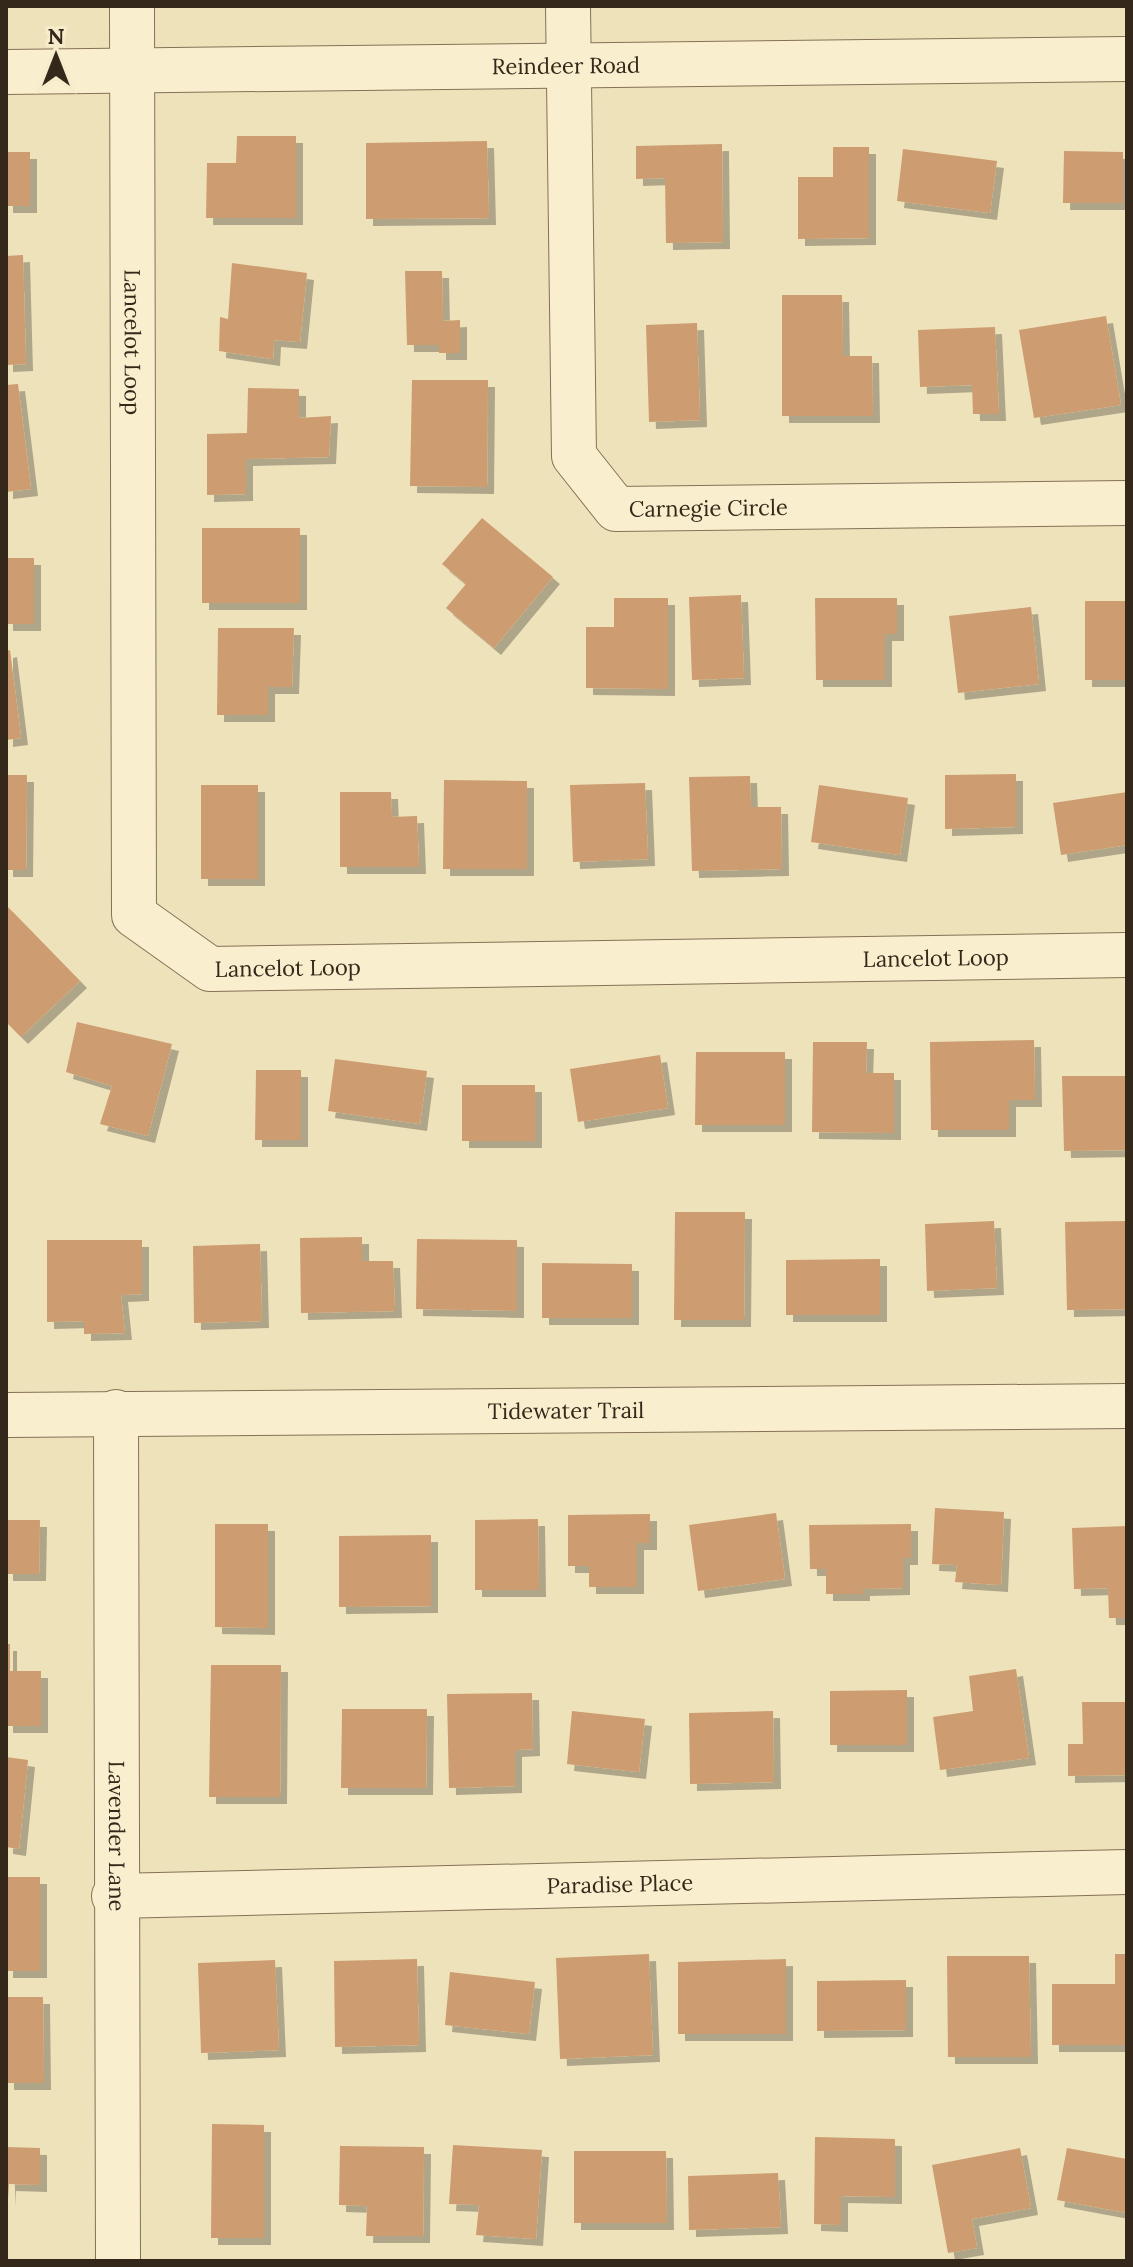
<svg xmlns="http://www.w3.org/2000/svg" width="1133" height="2267" font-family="Lora,serif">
<defs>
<filter id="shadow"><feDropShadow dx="7" dy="7" stdDeviation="0" flood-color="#0004"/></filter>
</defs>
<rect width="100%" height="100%" fill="#eee2bb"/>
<!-- building -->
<g fill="#cd9c6f" filter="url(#shadow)">
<polygon points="237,136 296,136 296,218 206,218 207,163 236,163"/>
<polygon points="487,141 489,218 366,219 366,143"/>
<polygon points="722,144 723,242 666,243 665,178 636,179 636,146"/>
<polygon points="833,147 869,147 869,238 798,239 798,177 833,177"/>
<polygon points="903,149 997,161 990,213 897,201"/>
<polygon points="1064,151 1123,152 1123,203 1063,203"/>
<rect x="6" y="152" width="24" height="54"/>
<polygon points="23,255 26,364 6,365 6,256"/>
<polygon points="232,263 307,273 300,342 274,340 273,359 219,351 220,317 228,319"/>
<polygon points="405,271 442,271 443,321 460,320 460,353 439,353 439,345 407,345"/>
<polygon points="782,295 842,295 843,356 872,356 873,416 782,416"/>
<polygon points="1106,316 1121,405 1034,418 1019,330"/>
<polygon points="697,323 700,420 649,422 646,325"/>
<polygon points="995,327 999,414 973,414 972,385 920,387 918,330"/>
<polygon points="412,380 488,380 487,487 410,486"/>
<polygon points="18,384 31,489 6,492 6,385"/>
<polygon points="248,388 299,389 299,418 331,416 329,457 246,459 246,494 207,495 207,434 247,433"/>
<polygon points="482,518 553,577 494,648 446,608 466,584 442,564"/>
<rect x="202" y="528" width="98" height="75"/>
<rect x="6" y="558" width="28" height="66"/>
<polygon points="741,595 744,678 692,680 689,597"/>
<polygon points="614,598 668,598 668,689 586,688 586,627 614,627"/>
<polygon points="815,598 897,598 897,634 885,634 885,680 816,680"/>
<rect x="1085" y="601" width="42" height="79"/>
<polygon points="1031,607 1039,684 958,693 949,616"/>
<polygon points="218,628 294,628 292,687 268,687 268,715 217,715"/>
<polygon points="10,650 21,738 6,740 6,651"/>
<polygon points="1016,774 1016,827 945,829 945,775"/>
<polygon points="6,775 27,775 26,870 6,870"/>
<polygon points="750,776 751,807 781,807 782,869 692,871 689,777"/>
<polygon points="444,780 527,781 527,869 443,869"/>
<polygon points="645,783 648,859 573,862 570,785"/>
<rect x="201" y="785" width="57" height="94"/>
<polygon points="819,785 908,798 900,855 811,842"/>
<polygon points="340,792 391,792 392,817 417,816 419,867 340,867"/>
<polygon points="1127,792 1127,845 1061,855 1053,803"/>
<polygon points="6,905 80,981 21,1037 6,1022"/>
<polygon points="77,1022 172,1044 148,1136 100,1124 112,1086 66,1072"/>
<polygon points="1034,1040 1035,1100 1009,1100 1009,1130 931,1130 930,1042"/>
<polygon points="813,1042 867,1042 866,1073 894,1073 894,1133 812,1132"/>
<polygon points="696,1052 785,1052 785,1125 695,1125"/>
<polygon points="660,1055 668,1108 578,1122 570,1069"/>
<polygon points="335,1059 427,1071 420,1124 328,1111"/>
<polygon points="256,1070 301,1070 301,1140 255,1140"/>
<polygon points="1062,1076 1126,1076 1127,1150 1064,1151"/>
<rect x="462" y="1085" width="73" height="56"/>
<polygon points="675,1212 745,1212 744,1320 674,1320"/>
<polygon points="994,1221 997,1288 927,1291 925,1224"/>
<polygon points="1127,1221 1127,1309 1067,1310 1065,1222"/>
<polygon points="362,1237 362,1261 393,1261 395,1311 301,1313 300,1238"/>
<polygon points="417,1239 517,1240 517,1311 416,1309"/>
<polygon points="47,1240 142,1240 142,1294 121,1295 125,1333 84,1334 84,1321 47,1322"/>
<polygon points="260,1244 262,1321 194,1323 193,1246"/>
<polygon points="880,1259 880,1315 786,1315 786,1260"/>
<polygon points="542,1263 632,1264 632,1318 542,1318"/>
<polygon points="935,1508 1004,1512 1001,1585 955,1582 957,1565 932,1564"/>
<polygon points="776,1513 785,1579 698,1591 689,1525"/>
<polygon points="650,1514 650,1543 637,1543 637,1587 589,1587 589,1566 568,1566 568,1515"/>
<polygon points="538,1519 539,1590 475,1590 475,1520"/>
<polygon points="6,1520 40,1520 39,1574 6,1574"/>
<polygon points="215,1524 268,1524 268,1628 215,1627"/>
<polygon points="911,1524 911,1558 903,1558 903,1588 863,1589 863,1594 826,1594 826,1569 810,1569 809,1525"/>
<polygon points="1127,1526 1127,1618 1109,1618 1108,1588 1074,1589 1072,1528"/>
<polygon points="431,1535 431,1606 339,1607 339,1536"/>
<polygon points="6,1644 10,1644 10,1671 41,1671 41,1726 6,1726"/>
<polygon points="211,1665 281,1665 280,1797 209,1797"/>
<polygon points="1016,1669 1029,1758 940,1770 933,1717 973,1711 969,1676"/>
<polygon points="907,1690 907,1745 830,1745 830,1691"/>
<polygon points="532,1693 533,1749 515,1750 515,1786 449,1788 447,1694"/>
<polygon points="1082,1702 1127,1702 1127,1775 1068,1776 1068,1744 1083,1744"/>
<polygon points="342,1709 427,1709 426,1788 341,1788"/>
<polygon points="572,1711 645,1719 639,1772 567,1764"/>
<polygon points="773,1711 774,1782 690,1784 689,1713"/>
<polygon points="6,1757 28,1760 19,1849 6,1847"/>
<rect x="6" y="1877" width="34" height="94"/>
<polygon points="649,1954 653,2055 560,2059 556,1958"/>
<polygon points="1115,1954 1127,1954 1127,2045 1052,2045 1052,1984 1115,1984"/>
<polygon points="947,1956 1029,1956 1031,2057 948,2057"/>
<polygon points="417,1959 419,2045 335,2047 334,1961"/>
<polygon points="786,1959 786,2034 678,2034 678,1962"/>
<polygon points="275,1960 279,2050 201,2053 198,1963"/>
<polygon points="450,1972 535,1982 529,2034 445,2025"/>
<polygon points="906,1980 906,2030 817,2031 817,1981"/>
<polygon points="6,1997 43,1997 44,2083 7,2083"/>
<polygon points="212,2124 264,2125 264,2238 211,2238"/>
<polygon points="815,2137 895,2139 895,2197 841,2196 841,2225 814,2224"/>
<polygon points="453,2145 542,2150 536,2239 476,2235 479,2205 449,2204"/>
<polygon points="340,2146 424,2147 423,2236 366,2236 367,2206 339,2205"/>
<polygon points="6,2147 40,2148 40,2185 9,2184 9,2200"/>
<polygon points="1020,2148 1031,2208 972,2219 977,2248 948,2253 932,2165"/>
<polygon points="1067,2148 1127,2159 1127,2213 1057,2200"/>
<polygon points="574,2151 666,2151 667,2223 574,2223"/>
<polygon points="778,2173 781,2227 689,2230 688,2176"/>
</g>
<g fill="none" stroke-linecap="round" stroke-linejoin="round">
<!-- minor casing -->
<g stroke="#857155" stroke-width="46">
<g id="minor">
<path id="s1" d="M132,6L134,915L210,969L1127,955"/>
<path id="s2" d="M568,6L574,456L616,509L1127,503"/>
<path id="s3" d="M6,72L1127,59"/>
<path id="s4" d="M116,1412L118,2261"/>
<path id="s5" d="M6,1415L1127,1406"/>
<path id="s6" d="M114,1896L1127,1872"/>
</g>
</g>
<!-- minor -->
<use href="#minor" stroke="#f9efce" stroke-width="44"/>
</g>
<g text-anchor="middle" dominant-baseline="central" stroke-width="7" stroke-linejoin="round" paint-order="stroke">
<!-- street labels -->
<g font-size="22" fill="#34281a" stroke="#f6ebca">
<text stroke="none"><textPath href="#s3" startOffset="560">Reindeer Road</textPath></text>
<text stroke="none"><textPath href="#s1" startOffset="336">Lancelot Loop</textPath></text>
<text stroke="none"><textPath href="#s2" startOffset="610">Carnegie Circle</textPath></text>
<text stroke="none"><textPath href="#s1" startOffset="1728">Lancelot Loop</textPath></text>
<text stroke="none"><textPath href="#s1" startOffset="1080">Lancelot Loop</textPath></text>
<text stroke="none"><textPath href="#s5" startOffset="560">Tidewater Trail</textPath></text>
<text stroke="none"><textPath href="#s4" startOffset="424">Lavender Lane</textPath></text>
<text stroke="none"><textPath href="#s6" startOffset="506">Paradise Place</textPath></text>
</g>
</g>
<!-- border -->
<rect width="1133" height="2267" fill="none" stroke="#34281a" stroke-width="16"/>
<!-- north arrow -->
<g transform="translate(56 56)" stroke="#f6ebca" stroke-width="6" paint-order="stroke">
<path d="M0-6L14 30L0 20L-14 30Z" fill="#34281a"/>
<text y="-12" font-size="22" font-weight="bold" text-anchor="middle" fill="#34281a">N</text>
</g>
</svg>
